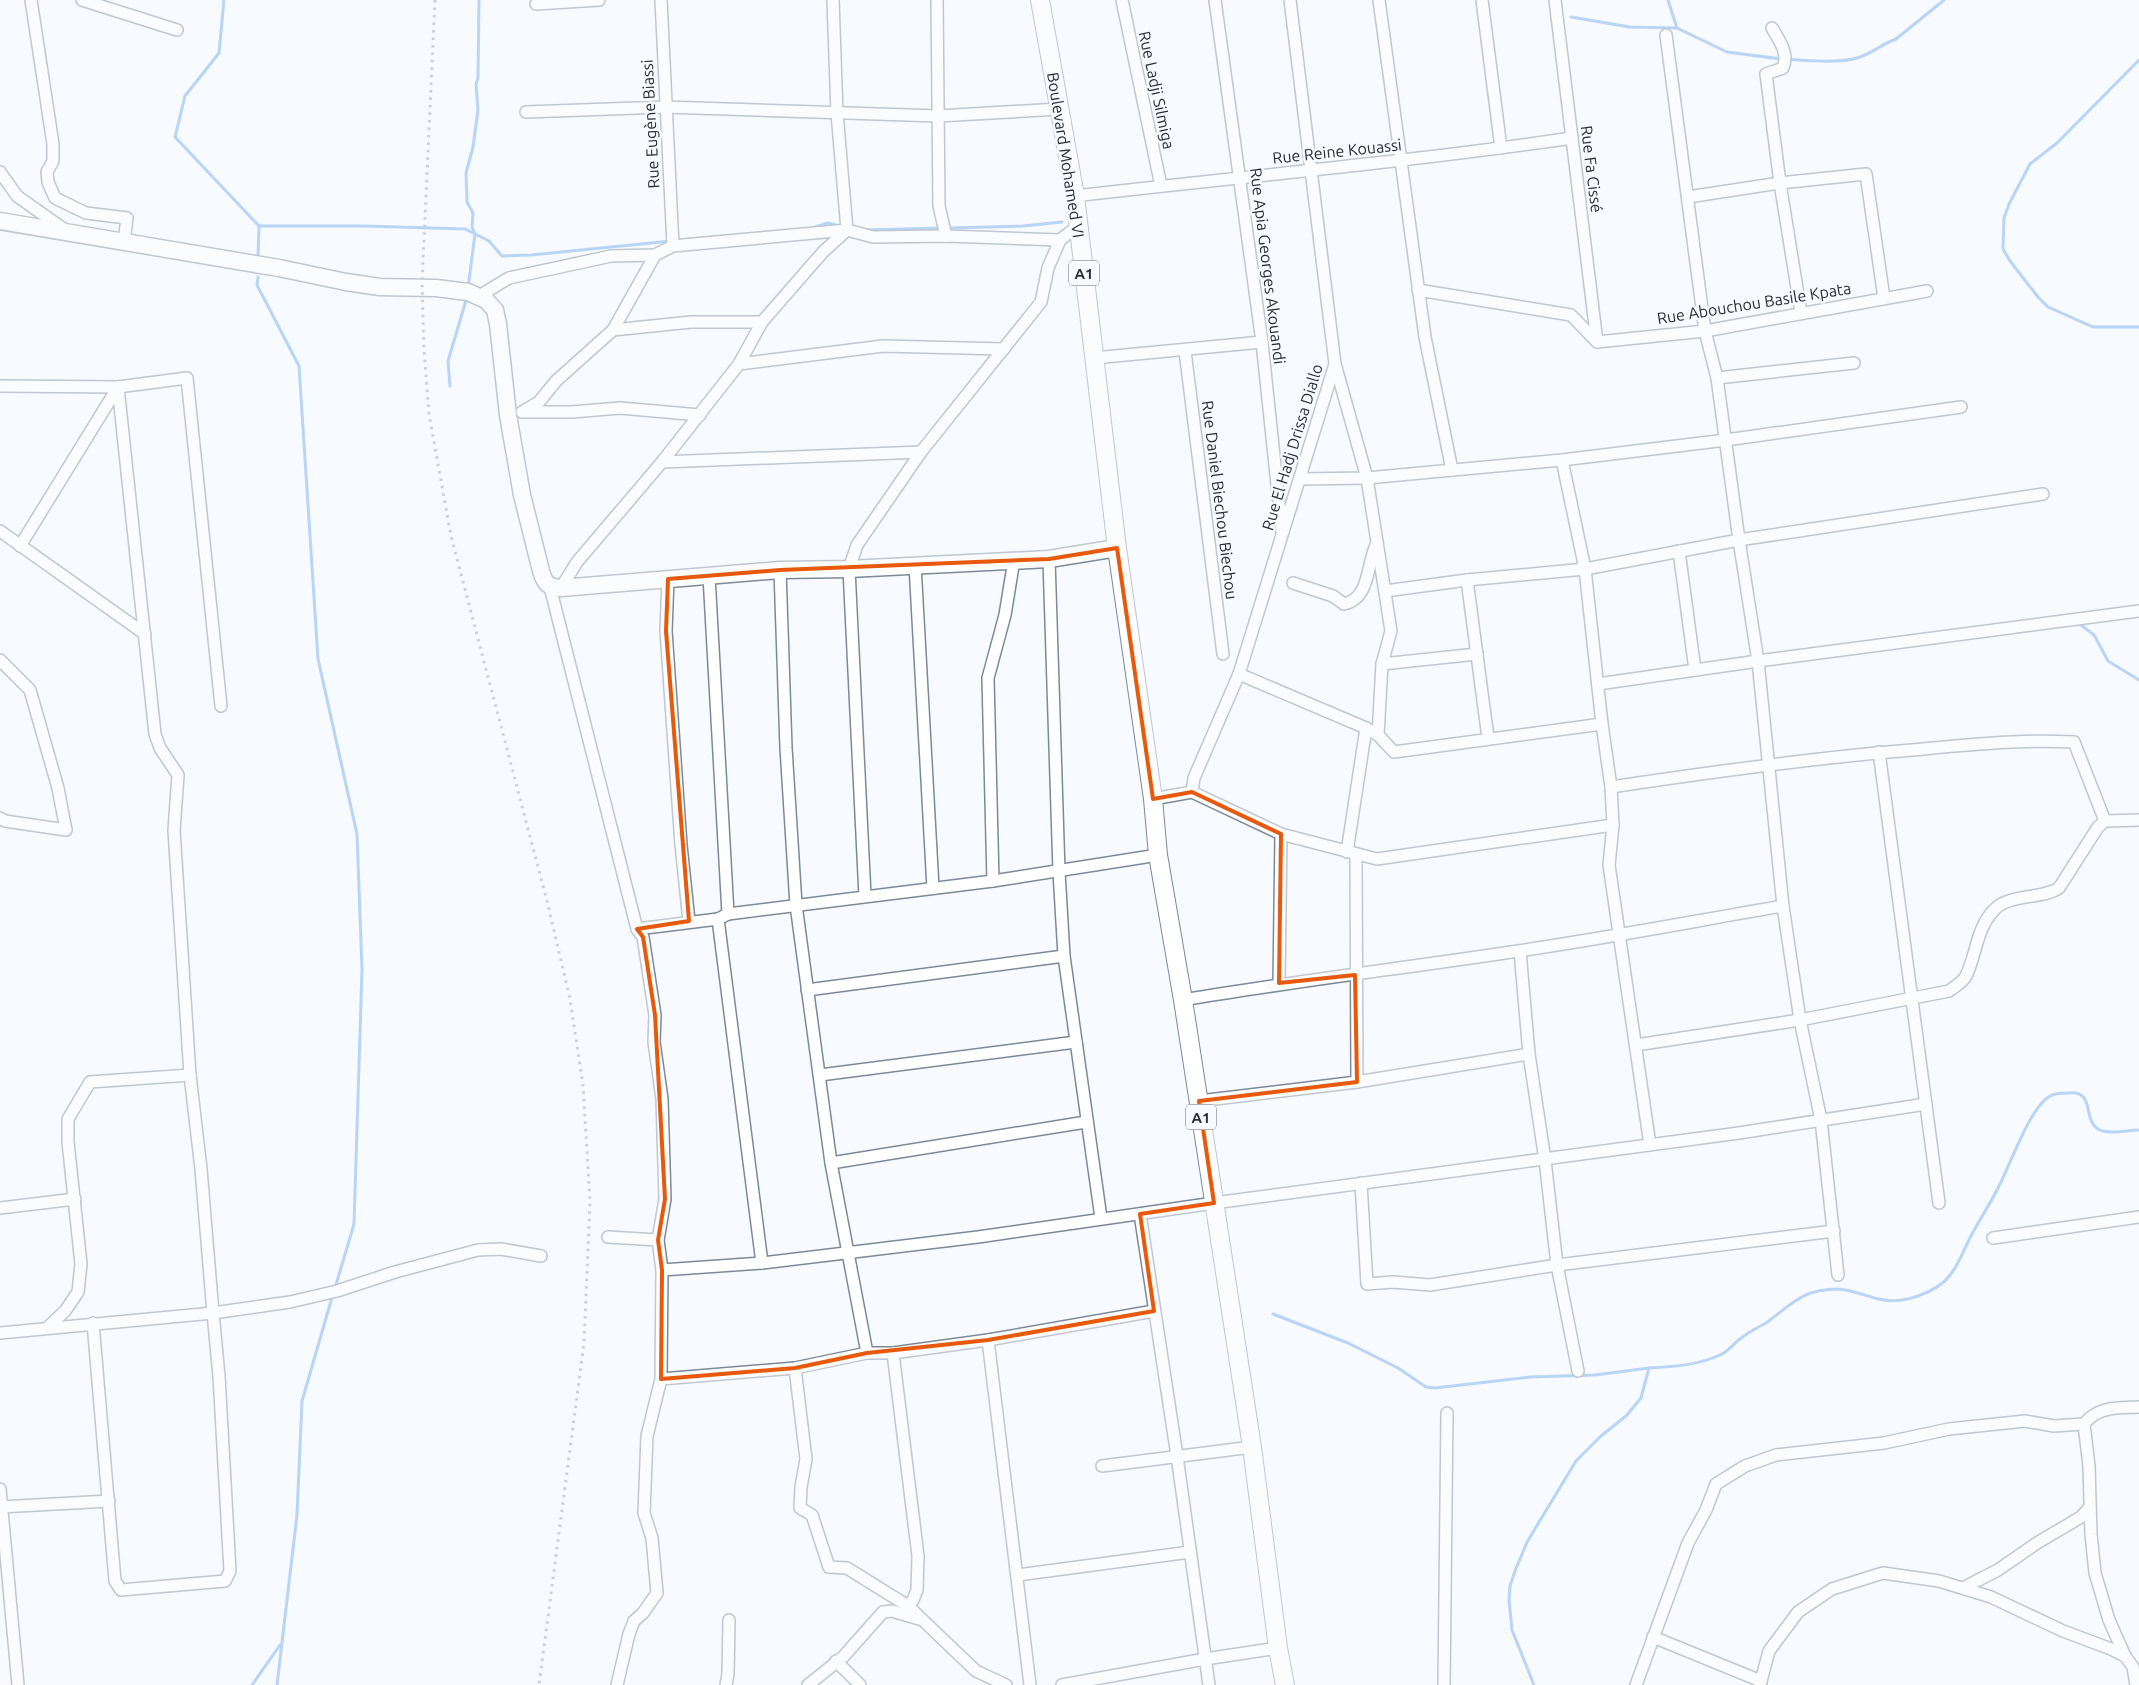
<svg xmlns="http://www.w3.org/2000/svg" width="2139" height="1685" font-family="Ubuntu,sans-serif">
<rect width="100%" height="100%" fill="#f7fafe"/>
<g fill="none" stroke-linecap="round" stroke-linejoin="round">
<!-- stream -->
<g stroke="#6ba8ee" stroke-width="3">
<polyline points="224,0 219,53 185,96 175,137 259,226 258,258"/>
<polyline points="1668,0 1677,28"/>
<polyline points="1571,17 1630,27 1677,28 1727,52 1781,59"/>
<path d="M1787,59C1805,61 1841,63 1857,58C1871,54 1882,44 1896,39L1944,0"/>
<polyline points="2139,60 2057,143 2030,164 2009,204 2004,218 2003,249 2010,261 2038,297 2048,307 2093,327 2139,327"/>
<polyline points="259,226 364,226 465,229 489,241 502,256 531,255 701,238"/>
<polyline points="812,228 828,223 839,226"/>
<polyline points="948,228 1023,226 1062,222"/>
<polyline points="865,230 941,228"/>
<polyline points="258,277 257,285 299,366 318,659 357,834 362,970 354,1224 335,1288"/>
<polyline points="468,288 475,234 472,227 473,213 467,202 466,173 473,147 478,110 476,84 478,78 479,0"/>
<polyline points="450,386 448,361 467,297"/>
<polyline points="2077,622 2094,635 2108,661 2139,680"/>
<polyline points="1273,1314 1348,1343 1398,1368 1426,1387 1435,1388 1530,1377 1595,1375 1649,1368"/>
<polyline points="252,1685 280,1645"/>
<polyline points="277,1685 297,1515 302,1401 333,1294"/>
<path d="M1534,1685L1512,1630L1509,1600L1510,1586L1515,1571L1527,1542L1576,1461L1601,1436L1626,1416L1641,1398L1649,1368C1672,1367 1699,1365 1720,1355C1728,1352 1733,1344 1740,1339C1748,1332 1757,1328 1766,1323C1792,1304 1802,1289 1838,1289C1852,1290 1866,1296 1879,1299C1902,1305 1937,1293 1951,1274C1960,1262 1965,1247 1972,1234C1981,1217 1992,1201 2000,1184C2011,1163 2030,1107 2050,1096C2055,1093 2062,1093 2068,1093C2096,1090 2082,1119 2098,1129C2108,1135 2127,1130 2139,1130"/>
</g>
<!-- street casing -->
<g stroke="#7c8999" stroke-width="14">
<g id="street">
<polyline points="31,0 53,144 53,161 47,172 48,182 55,198 86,213 127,218 124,242"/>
<polyline points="82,0 177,30"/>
<polyline points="661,0 673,246"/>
<polyline points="937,0 939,206 946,236"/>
<polyline points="1122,0 1161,186"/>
<polyline points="1215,0 1262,342 1282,532"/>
<polyline points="1379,0 1425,337 1452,470"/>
<polyline points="1482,0 1501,148"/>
<polyline points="1555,0 1597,342"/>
<polyline points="536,4 599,0"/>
<path d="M1772,28C1780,42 1789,53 1783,68L1766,74L1780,183L1801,313"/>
<polyline points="1666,35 1705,331 1717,378 1739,540 1758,661 1783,906 1800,1020 1821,1120 1838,1275"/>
<polyline points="526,112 665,107 938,116 1059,109"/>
<polyline points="0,172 17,196 65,230"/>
<path d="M1075,196C1240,177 1407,162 1572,138"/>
<polyline points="1688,197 1780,183 1866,174 1884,298"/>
<polyline points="1418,290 1571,315 1597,342 1705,331 1927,291"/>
<polyline points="479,296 509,278 611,256 655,255"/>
<polyline points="613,330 691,322 762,322"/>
<polyline points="1185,351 1223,654"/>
<polyline points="1094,358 1262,342"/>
<polyline points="739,364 883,346 1004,349"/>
<polyline points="1335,364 1367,478 1391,631 1382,664 1378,735"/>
<polyline points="1717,378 1854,363"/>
<polyline points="0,386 118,387 187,378 221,706"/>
<polyline points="118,387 155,734 160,748 178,775 174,830 190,1075 201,1169 213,1313 290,1302 337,1291 395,1272 478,1250 501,1249 541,1256"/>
<polyline points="522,412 539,402 556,381 613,330 655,255 673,246 847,230 873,237 946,236 1060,240 1078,226"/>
<polyline points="523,412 572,412 620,408 700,415"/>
<polyline points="1562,460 1585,569 1602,724 1611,787 1613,825 1609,865 1650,1145"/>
<polyline points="662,462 921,452"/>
<polyline points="1300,479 1367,478 1562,460 1726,440 1961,407"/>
<polyline points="0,531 145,634"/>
<polyline points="20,546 118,387"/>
<polyline points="1679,551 1695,670"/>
<polyline points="1049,559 1059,872 1064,956 1101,1218"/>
<polyline points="915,565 933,888"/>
<polyline points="780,570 786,748 796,905 831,1163 867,1353"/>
<polyline points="709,576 728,914"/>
<polyline points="668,579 666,631 681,845 689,921"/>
<polyline points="1467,580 1488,738"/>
<path d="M1293,583L1333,596L1344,604C1371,598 1366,564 1377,543"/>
<polyline points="550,587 637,929 643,937 655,1015 654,1042 662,1099 665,1199 658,1240 662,1270 661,1379 647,1436 644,1513 652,1538 657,1593 643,1613 634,1621 629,1634 617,1685"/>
<polyline points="561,588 577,562 662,462 739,364 762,322 823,252 847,230 837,113 833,0"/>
<polyline points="1385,591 1467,580 1585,569 1739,540 2043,494"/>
<polyline points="0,660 30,690 58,788 66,830 5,821 0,818"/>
<polyline points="1382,664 1477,654"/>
<polyline points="1239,674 1366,728 1378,735 1394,752 1602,724"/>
<polyline points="1598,684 1758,661 2139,611"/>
<polyline points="1879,752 1939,1203"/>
<path d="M1611,787C1711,772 1811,758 1912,750C1966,745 2020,739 2074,742L2105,821"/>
<polyline points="1192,792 1281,834 1377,859 1613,825"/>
<polyline points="1153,799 1192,792 1194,778 1239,674 1335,364 1290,0"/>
<polyline points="1347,852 1366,728"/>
<polyline points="1356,854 1357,1082"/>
<polyline points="993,881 988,678 1005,615 1014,560"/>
<polyline points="865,896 849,569 857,545 921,452 1041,302 1048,268 1060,240"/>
<polyline points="718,919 762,1263"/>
<polyline points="637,929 718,919 728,914 993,881 1158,855"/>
<polyline points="1520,951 1529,1054 1545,1160 1557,1265 1578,1371"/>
<polyline points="1279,983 1281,834"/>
<polyline points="807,990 1064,956"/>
<path d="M1183,1000C1294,981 1406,968 1518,951C1607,938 1695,921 1783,906"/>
<path d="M1636,1045L1800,1020L1949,991C1954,987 1963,982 1966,976C1977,953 1976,928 1995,909C2009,894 2043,899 2059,888L2098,827L2105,821L2139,820"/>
<polyline points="820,1075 1076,1042"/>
<polyline points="1199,1101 1357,1082 1529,1054"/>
<polyline points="831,1163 1086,1122"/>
<polyline points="1361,1183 1367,1284 1393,1282 1430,1285 1557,1265 1834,1231"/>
<polyline points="0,1208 75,1199"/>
<polyline points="1140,1214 1177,1456 1209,1685"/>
<polyline points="608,1237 658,1240"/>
<polyline points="1993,1238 2139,1217"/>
<polyline points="662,1270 762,1263 978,1237 1214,1203 1739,1133 1926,1104"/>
<polyline points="48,1327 65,1311 78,1292 81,1264 68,1142 68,1119 90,1082 190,1075"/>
<polyline points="0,1333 213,1313 219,1376 230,1571 225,1581 121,1590 115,1581 93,1323"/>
<polyline points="988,1340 1030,1685"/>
<polyline points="893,1353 918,1556 917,1590 913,1600 908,1606 976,1671 1006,1685"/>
<polyline points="795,1368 806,1459 801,1487 800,1508 812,1515 829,1567 847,1568 908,1606"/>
<polyline points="661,1379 795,1368 867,1353 893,1353 988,1340 1154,1311"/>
<polyline points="2084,1424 2089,1466 2091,1534 2095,1573 2109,1620 2125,1656"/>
<polyline points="1102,1466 1252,1447"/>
<polyline points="0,1489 18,1685"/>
<polyline points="0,1507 109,1501"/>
<polyline points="1018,1575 1190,1552"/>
<polyline points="1963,1588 1998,1570 2037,1543 2081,1517 2090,1507"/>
<polyline points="1653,1637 1761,1681"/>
<polyline points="836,1661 860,1685"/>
<polyline points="726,1685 728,1674 729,1620"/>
<polyline points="808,1685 843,1657 883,1612 892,1611 919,1619"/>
<polyline points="1062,1685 1205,1659 1278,1648"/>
<polyline points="1444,1685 1447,1413"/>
<path d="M1636,1685L1688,1543L1706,1510L1716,1484L1745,1466L1776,1455L1884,1443L1949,1429L2025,1421L2054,1426L2084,1424C2098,1406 2118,1408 2139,1407"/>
<polyline points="1760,1685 1769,1651 1798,1612 1832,1589 1883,1573 1939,1581 1991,1597 2063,1631 2111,1649 2125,1656 2133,1667 2136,1685"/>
</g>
</g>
<!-- secondary casing -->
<g stroke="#7c8999" stroke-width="19">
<path id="secondary" d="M0,221L279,268L346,282L380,287L436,288L468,292L486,300L495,310L498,324L508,415L522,495L541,571C545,584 548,587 561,588L780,570L849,569L1049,559L1117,548"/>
</g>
<!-- primary casing -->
<g stroke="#7c8999" stroke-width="20">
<polyline id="primary" points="1040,0 1075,196 1117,548 1153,799 1158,855 1183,1000 1252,1447 1278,1648 1285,1685"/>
</g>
<!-- street -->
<use href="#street" stroke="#fff" stroke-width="11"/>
<!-- secondary -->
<use href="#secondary" stroke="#fff" stroke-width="16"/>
<!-- primary -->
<use href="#primary" stroke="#fff" stroke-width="18"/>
<!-- rail -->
<polyline stroke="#989ca1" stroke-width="3" stroke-dasharray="2.5 5" stroke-linecap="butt" points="435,0 422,283 424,350 429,414 451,536 547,901 570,999 583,1085 590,1202 584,1343 539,1685"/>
</g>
<!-- marked area -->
<path d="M0 0H2139V1685H0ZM1117,548L1153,799L1192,792L1281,834L1279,983L1355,975L1357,1082L1199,1101L1214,1203L1140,1214L1154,1311L988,1340L867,1353L795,1368L661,1379L662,1270L658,1240L665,1199L655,1015L643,937L637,929L689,921L666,631L668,579L780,570L1049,559Z" fill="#f7fafe" fill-opacity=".55" fill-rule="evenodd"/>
<path fill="none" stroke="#e8590c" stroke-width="4" stroke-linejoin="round" d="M1117,548L1153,799L1192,792L1281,834L1279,983L1355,975L1357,1082L1199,1101L1214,1203L1140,1214L1154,1311L988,1340L867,1353L795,1368L661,1379L662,1270L658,1240L665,1199L655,1015L643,937L637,929L689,921L666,631L668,579L780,570L1049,559Z"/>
<g text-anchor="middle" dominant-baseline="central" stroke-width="5" stroke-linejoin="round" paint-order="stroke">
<!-- shield labels -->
<g fill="#f7fafe" stroke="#676b71" stroke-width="1">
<rect x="1069" y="260.5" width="30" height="25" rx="4"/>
<rect x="1186" y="1104.5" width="30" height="25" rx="4"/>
</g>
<g font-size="15" font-weight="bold" fill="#292e35">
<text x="1084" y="273">A1</text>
<text x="1201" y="1117">A1</text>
</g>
<!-- street labels -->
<g font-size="16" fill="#292e35" stroke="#f7fafe">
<text transform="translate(1157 90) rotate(78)">Rue Ladji Silmiga</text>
<text transform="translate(650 124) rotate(-93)">Rue Eugène Biassi</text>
<text transform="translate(1337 151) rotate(-6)">Rue Reine Kouassi</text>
<text transform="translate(1066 155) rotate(81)">Boulevard Mohamed VI</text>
<text transform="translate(1592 169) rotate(83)">Rue Fa Cissé</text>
<text transform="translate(1268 266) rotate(83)">Rue Apia Georges Akouandi</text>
<text transform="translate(1754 303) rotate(-9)">Rue Abouchou Basile Kpata</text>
<text transform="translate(1292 447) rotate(-73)">Rue El Hadj Drissa Diallo</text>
<text transform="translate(1220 500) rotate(83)">Rue Daniel Biechou Biechou</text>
</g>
</g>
</svg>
